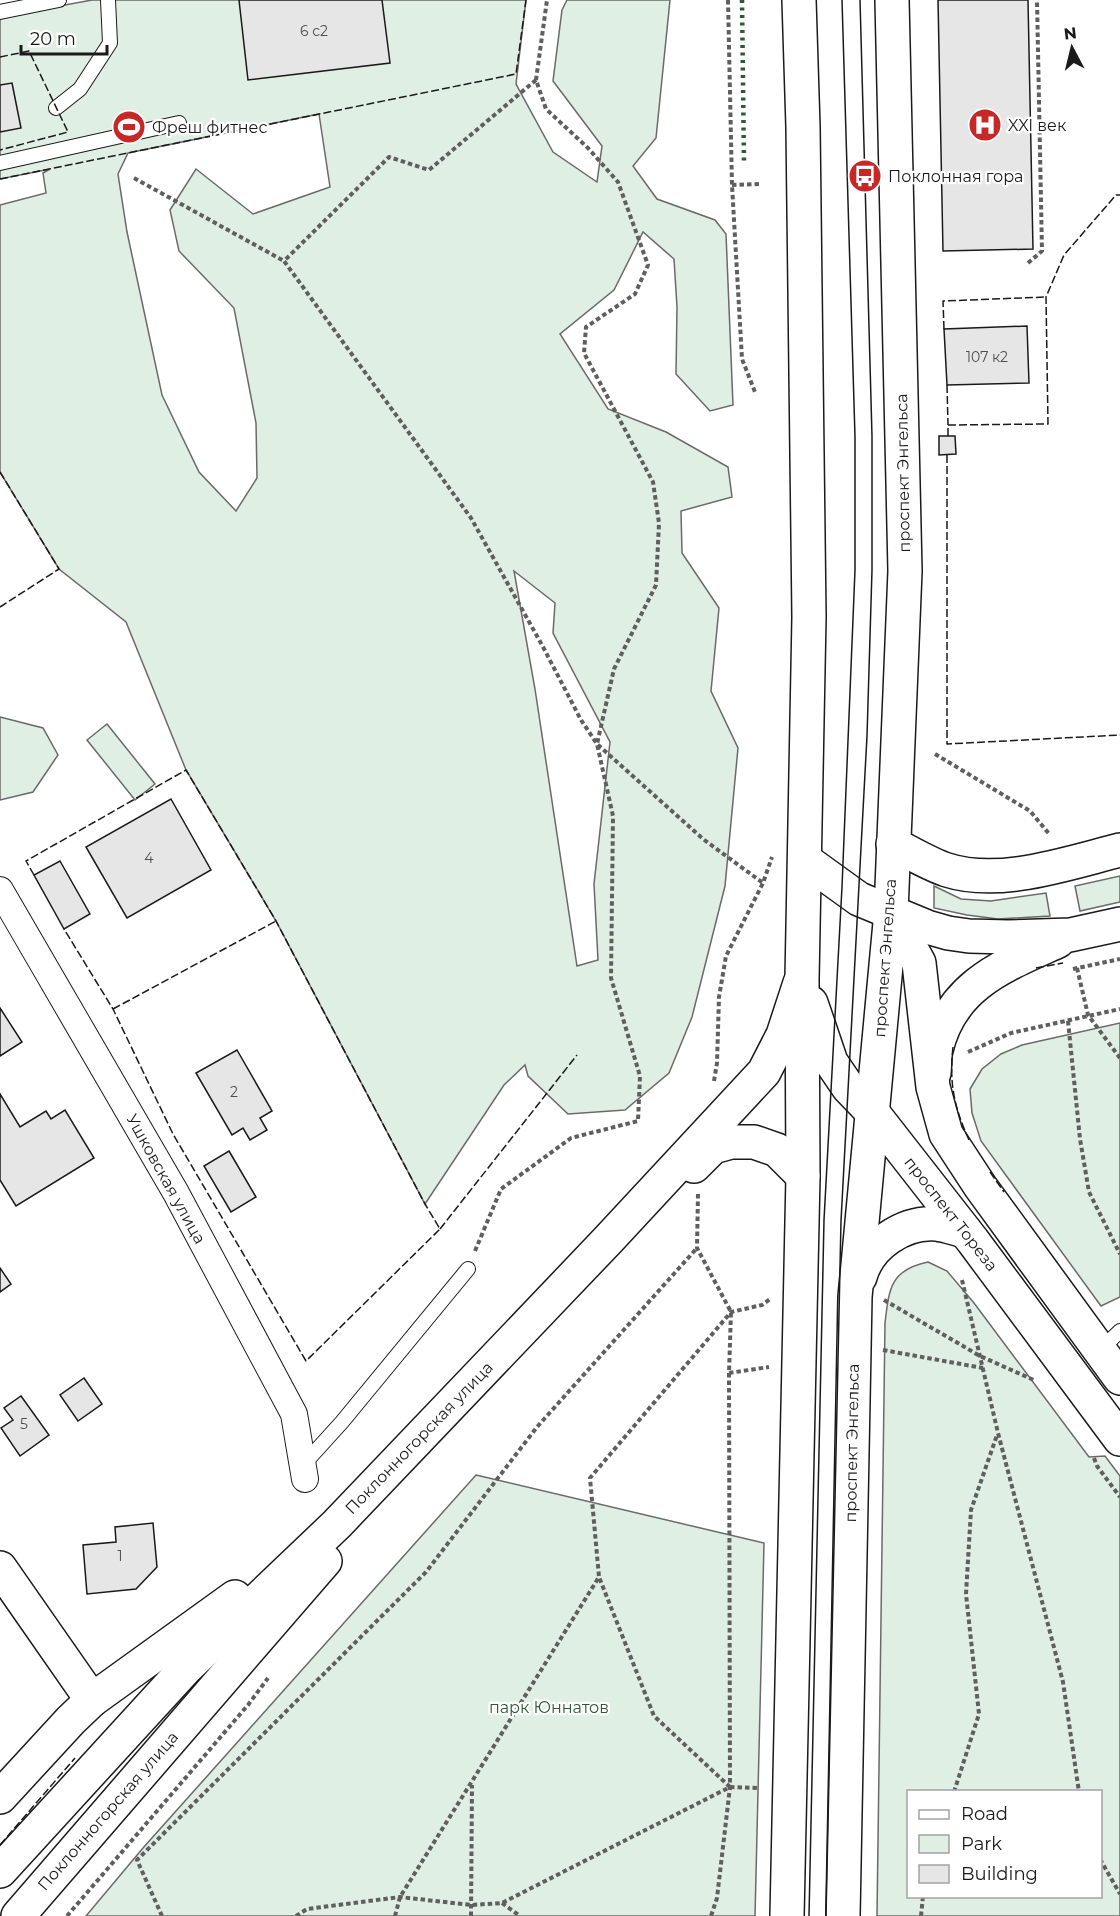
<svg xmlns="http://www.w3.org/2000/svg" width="1120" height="1916" font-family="Montserrat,sans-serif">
<rect width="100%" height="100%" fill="#fff"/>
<!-- green -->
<g fill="#e0efe3" stroke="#6a6a6a" stroke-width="1.5" fill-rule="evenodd">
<path d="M92,0H526L516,84L553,152L597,182L602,146L553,81L562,10L567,0H670L656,138L633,166L657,199L715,220L726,234L733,405L710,411L676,374L677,307L674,259L643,232L614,290L560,334L608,409L666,432L728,467L732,497L681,511L682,553L719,608L711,691L738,748L725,886L692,1017L669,1073L625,1110L568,1114L528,1076L525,1065L504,1085L425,1204L276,921L186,770L126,622L59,569L0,472V205L46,193L43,173L50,169L0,179V17ZM319,114L330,187L253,214L196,169L170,210L179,251L234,308L256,423L257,478L236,511L199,472L162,395L127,232L118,174L128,153ZM514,571L555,603L553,633L610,742L594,884L598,960L577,966L535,689Z"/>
<polygon points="0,717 43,728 58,755 33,792 0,800"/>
<polygon points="107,724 155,784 135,800 87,740"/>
<polygon points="1120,876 1120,902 1080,911 1075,886"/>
<polygon points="934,886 961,899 991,901 1046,893 1050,916 998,919 967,915 934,908"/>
<polygon points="1120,1023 1120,1297 1101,1306 981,1141 972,1113 970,1089 982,1069 1001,1054 1022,1045"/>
<path d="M928,1262L947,1271L974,1303L1089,1457L1105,1456L1120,1476V1916H877L885,1323C889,1289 890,1270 928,1262ZM908,1792H1100V1896H908Z"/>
<polygon points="476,1475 764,1543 755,1916 86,1916 143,1848"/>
</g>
<!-- building -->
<g fill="#e6e6e6" stroke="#1a1a1a" stroke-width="1.5">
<polygon points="239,0 382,0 390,63 248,80"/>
<polygon points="938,0 1028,0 1033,249 943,251"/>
<polygon points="12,83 21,128 0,132 0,85"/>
<polygon points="1027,326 1029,383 947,385 944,329"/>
<polygon points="939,436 955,436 956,454 939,455"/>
<polygon points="171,799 211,870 127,918 86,847"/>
<polygon points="60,861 90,914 64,929 34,875"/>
<polygon points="0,1008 22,1042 0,1056"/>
<polygon points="237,1050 272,1111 260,1118 267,1130 250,1140 243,1128 232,1135 196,1073"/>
<polygon points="0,1094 20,1127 46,1111 51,1119 65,1110 94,1158 16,1206 0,1180"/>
<polygon points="229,1151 256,1197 231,1212 204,1166"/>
<polygon points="0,1268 11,1284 0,1292"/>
<polygon points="84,1378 102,1404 78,1421 60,1395"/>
<polygon points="21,1396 49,1435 20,1456 1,1428 13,1420 4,1408"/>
<polygon points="153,1523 157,1567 136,1589 87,1594 83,1545 116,1542 115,1527"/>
</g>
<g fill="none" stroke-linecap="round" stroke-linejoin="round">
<!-- lane casing -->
<g stroke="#1a1a1a" stroke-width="16">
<g id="lane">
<polyline points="0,12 59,0"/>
<polyline points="56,108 80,89 110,43 108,0"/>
<polyline points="0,163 179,123"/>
<polyline points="1099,1351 1120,1331"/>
<polyline points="303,1465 342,1422 468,1269"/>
</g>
</g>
<!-- street casing -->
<g stroke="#1a1a1a" stroke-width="28">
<polyline id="street" points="0,890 176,1193 294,1414 305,1479"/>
</g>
<!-- secondary casing -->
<g stroke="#1a1a1a" stroke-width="36">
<g id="secondary">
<path d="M893,844C911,853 929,864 947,870C1000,887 1068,863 1120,850"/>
<polyline points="805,860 859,899 927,927 948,933 969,936 1008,937 1070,935 1120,924"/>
<path d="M934,1073C935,1066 934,1057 936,1050C951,985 1003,966 1058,941"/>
<polyline points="694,1166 713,1147 731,1142 754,1142 777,1150 803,1176"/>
<polyline points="0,1568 92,1700"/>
<polyline points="0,1797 71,1720 92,1700 235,1597"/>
<polyline points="0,1871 185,1669 337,1524 608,1240 764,1072 783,1035 800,983"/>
<polyline points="18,1916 325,1561"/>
</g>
</g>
<!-- primary casing -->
<g stroke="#1a1a1a" stroke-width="36">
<g id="primary">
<polyline points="891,912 919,963 933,1087 946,1134 980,1186 1120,1378"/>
<polyline points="811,1003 831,1062 848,1087 873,1113 973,1241 1120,1439"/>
<path d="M860,1277C868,1246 903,1221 937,1224C946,1225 956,1229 965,1231"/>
<polyline points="787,1916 803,1176 802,979 809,617 803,127 799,0"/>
<polyline points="843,1916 855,1297 891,912 905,571 892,0"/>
</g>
</g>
<!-- path -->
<g stroke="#5f5f5f" stroke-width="4" stroke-dasharray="4.5 3" stroke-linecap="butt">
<polyline points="728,0 732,185 742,359 755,392"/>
<polyline points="536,80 429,170 389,157 284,261 471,518 542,645 581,720 597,744 703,839 763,883"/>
<polyline points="134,178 284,261"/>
<polyline points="732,185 759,184"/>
<polyline points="1028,263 1042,251 1037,0"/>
<polyline points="935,754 1030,811 1050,835"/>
<polyline points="1077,968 1088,1015 1120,1058"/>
<polyline points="1073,969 1120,959"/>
<polyline points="1068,1021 1080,1139 1089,1192 1120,1254"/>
<polyline points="968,1052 1011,1033 1120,1009"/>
<polyline points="714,1081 717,1063 719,997 726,956 763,883 772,857"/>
<polyline points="698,1194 697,1248 731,1312 729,1373 730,1787 717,1898 711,1916"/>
<polyline points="475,1251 501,1189 571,1138 638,1121 640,1076 611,978 613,816 597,744 614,669 656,585 659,523 653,482 584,353 586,327 635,294 648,265 618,182 588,148 546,109 536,80 547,0"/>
<polyline points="962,1280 998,1433 1063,1682 1079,1792"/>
<polyline points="884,1300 980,1356 1036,1381"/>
<polyline points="883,1350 983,1368"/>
<polyline points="729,1373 769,1367"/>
<polyline points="1094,1458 1097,1466 1120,1497"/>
<polyline points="730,1787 759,1788"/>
<polyline points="954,1792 979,1714 966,1594 971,1510 997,1435"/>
<polyline points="1100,1859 1120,1894"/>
<polyline points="502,1903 520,1916"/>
<polyline points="67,1916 248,1705 268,1678"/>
<polyline points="162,1916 137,1860 426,1572 537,1427 697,1248"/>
<polyline points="296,1916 307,1909 400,1897 471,1905 502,1903 730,1787 654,1716 599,1577"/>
<polyline points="395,1916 400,1897 599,1577 590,1478 731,1312 762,1305 770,1299"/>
<polyline points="471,1916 472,1785"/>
<polyline points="921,1916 923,1896"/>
</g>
<!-- lane -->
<use href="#lane" stroke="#fff" stroke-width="14"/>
<!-- street -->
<use href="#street" stroke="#fff" stroke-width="26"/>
<!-- secondary -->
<use href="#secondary" stroke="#fff" stroke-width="33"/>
<!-- primary -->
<use href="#primary" stroke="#fff" stroke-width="33"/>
<!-- tram -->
<g stroke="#1a1a1a" stroke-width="1.5">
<polyline points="809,1916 824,1220 842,887 855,570 855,437 842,0"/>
<polyline points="826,1916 841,1221 867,736 872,570 872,436 860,0"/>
</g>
<!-- hedge -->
<polyline stroke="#2b5a34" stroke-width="4.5" stroke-dasharray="3 4.5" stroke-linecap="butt" points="742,0 744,163"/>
<!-- fence -->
<g stroke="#1a1a1a" stroke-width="1.5" stroke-dasharray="8 3" stroke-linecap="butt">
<polyline points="0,57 29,51 68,132 0,150"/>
<polyline points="0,179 516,74 526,0"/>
<polyline points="944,329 943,301 1046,297"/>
<polyline points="947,385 948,425"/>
<polyline points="948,436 948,425 1048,424 1046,297 1064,255 1116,195 1120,195"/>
<polyline points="947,455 947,744 1120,735"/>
<polyline points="0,472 59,569 0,607"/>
<polyline points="34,875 26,861 186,770 276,921 425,1204 440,1229 306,1361 173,1134 113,1009 64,929"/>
<polyline points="1036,968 1063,963"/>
<polyline points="113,1009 276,921"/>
<path d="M953,1047C949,1083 954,1107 969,1140"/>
<polyline points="990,1172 1004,1192"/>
<polyline points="440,1229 577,1055"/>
<polyline points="0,1845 75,1758"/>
</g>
</g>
<!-- icons -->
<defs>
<g id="hospital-disc" transform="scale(1.725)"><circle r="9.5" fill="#c62828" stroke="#fff"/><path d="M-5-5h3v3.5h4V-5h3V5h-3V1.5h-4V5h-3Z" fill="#fff"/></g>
<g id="stadium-disc" transform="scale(1.725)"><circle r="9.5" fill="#c62828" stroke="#fff"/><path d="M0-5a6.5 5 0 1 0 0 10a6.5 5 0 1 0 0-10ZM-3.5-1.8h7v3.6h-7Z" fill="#fff"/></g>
<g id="bus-disc" transform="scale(1.725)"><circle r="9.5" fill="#c62828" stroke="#fff"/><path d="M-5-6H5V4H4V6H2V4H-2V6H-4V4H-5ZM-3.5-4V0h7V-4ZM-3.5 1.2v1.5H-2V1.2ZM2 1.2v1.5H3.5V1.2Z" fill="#fff"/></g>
</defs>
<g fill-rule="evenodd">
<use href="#hospital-disc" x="985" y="125"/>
<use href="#stadium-disc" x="129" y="127"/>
<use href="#bus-disc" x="865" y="176"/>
</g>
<g text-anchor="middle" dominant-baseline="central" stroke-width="4.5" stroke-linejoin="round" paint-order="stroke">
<!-- number labels -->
<g font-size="14" fill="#4d4d4d">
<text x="314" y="31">6 с2</text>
<text x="987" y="357">107 к2</text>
<text x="149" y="858">4</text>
<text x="234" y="1092">2</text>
<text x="24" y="1424">5</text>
<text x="120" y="1556">1</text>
</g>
<!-- poi labels -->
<g font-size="16" fill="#1a1a1a" stroke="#fff" text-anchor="start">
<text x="1008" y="125">XXI век</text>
<text x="152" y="127">Фреш фитнес</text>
<text x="888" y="176">Поклонная гора</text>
</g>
<!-- street labels -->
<g font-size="16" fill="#1a1a1a" stroke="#fff">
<text transform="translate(903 473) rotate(-91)">проспект Энгельса</text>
<text transform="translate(885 958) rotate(-86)">проспект Энгельса</text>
<text transform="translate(166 1179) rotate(61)">Ушковская улица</text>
<text transform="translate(951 1214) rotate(52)">проспект Тореза</text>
<text transform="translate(419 1438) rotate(-46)">Поклонногорская улица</text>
<text transform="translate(852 1443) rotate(-89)">проспект Энгельса</text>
<text transform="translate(108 1811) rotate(-49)">Поклонногорская улица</text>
</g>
<!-- park labels -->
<g font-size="16" fill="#2b5a34" stroke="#fff">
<text x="549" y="1707">парк Юннатов</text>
</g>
</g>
<!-- legend -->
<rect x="907" y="1790" width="195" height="108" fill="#ffffff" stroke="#a3a3a3" stroke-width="1.5"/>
<rect x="919" y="1810" width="30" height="9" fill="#ffffff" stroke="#a3a3a3" stroke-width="1.5"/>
<text x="961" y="1820" font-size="18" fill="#1a1a1a">Road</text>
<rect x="919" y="1835" width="30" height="18" fill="#e0efe3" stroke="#a3a3a3" stroke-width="1.5"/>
<text x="961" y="1850" font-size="18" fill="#1a1a1a">Park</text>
<rect x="919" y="1865" width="30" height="18" fill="#e6e6e6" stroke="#a3a3a3" stroke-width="1.5"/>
<text x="961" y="1880" font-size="18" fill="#1a1a1a">Building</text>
<!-- north arrow -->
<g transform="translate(1072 48) rotate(353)" stroke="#ffffff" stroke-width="4.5" paint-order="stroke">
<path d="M0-4.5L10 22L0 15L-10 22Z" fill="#1a1a1a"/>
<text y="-9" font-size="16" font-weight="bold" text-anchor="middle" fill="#1a1a1a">N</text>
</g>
<!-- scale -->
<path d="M21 45v9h86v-9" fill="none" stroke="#1a1a1a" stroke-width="3"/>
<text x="30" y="45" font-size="18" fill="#1a1a1a" stroke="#ffffff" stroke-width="4.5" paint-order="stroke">20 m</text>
</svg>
